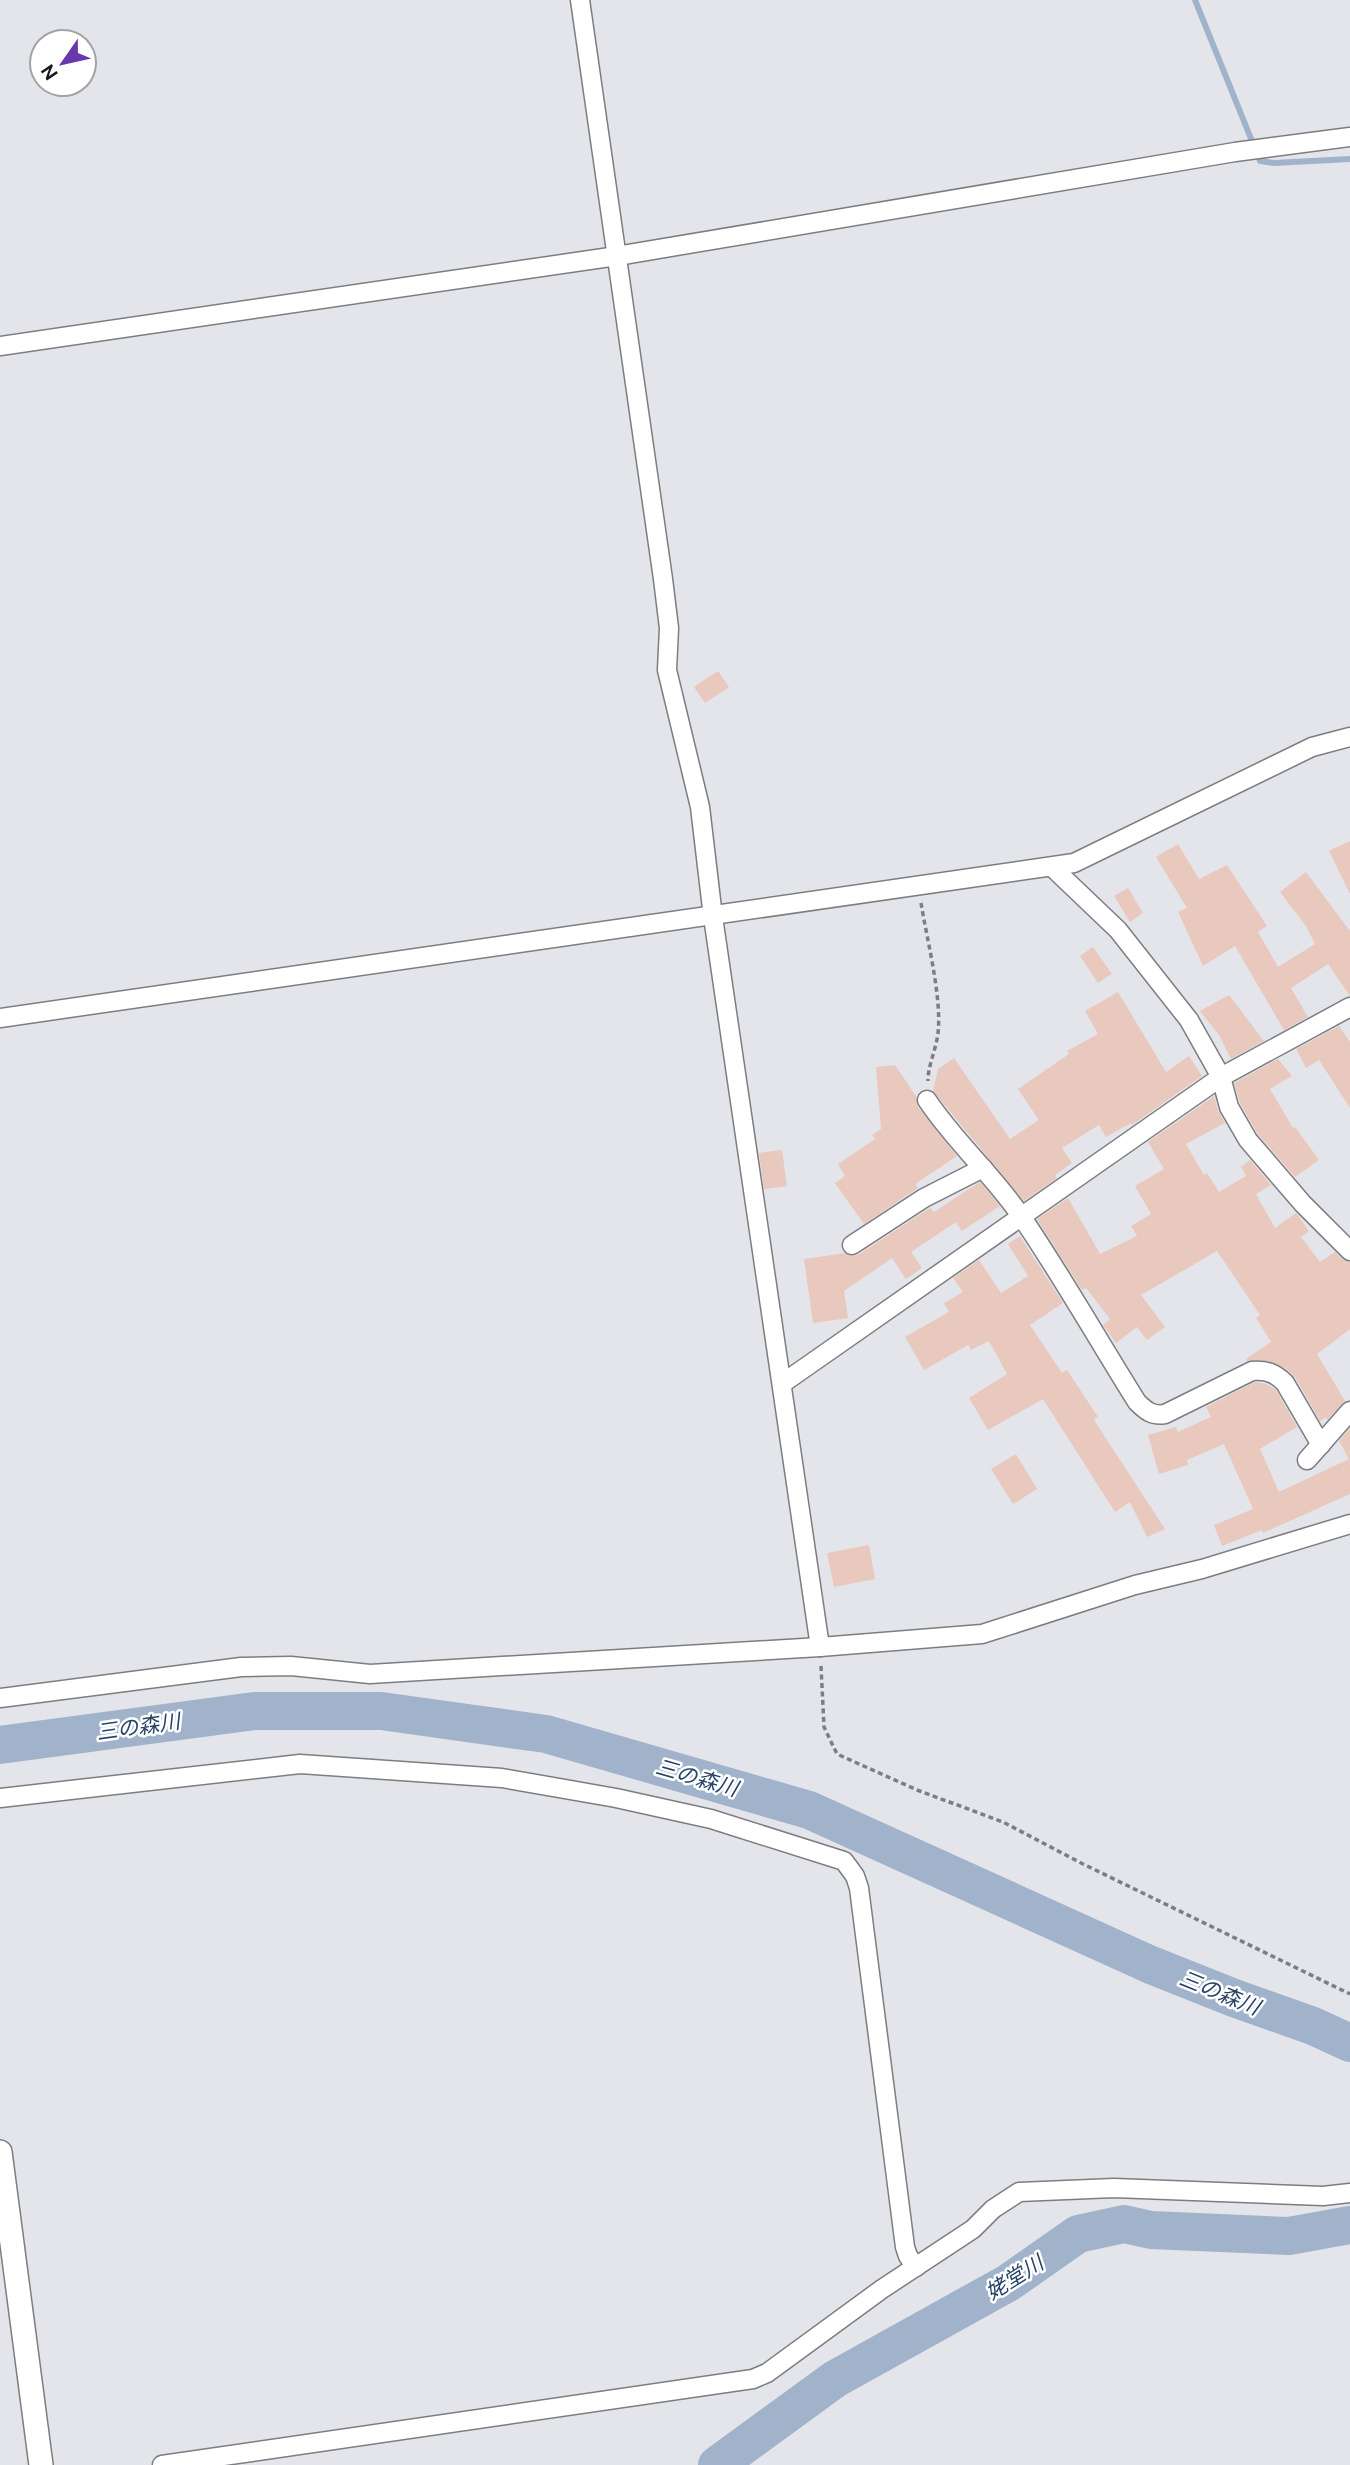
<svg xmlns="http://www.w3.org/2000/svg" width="1350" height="2465" font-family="Ubuntu,'Noto Sans JP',sans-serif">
<rect width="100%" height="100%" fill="#e4e5ea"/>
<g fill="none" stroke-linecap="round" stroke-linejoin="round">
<!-- stream -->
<polyline stroke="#a0b3ca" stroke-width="6" points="1195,0 1260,161 1274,163 1350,159"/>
<!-- river -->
<g stroke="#a0b3ca" stroke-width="38">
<polyline points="0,1745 254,1711 381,1711 546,1734 809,1810 1151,1965 1234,1998 1313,2026 1350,2043"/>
<polyline points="717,2465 835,2379 1008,2283 1078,2234 1124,2224 1151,2230 1289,2236 1350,2225"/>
</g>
</g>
<!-- building -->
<g fill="#e9c8be">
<polygon points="718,671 729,687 705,703 694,687"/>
<polygon points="1350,841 1350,894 1329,851"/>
<polygon points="1178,844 1199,879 1227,865 1267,926 1258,932 1278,967 1315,944 1306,926 1280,892 1306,872 1350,931 1350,996 1328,964 1291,988 1308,1017 1284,1030 1235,946 1203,966 1178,912 1187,908 1156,857"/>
<polygon points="1128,888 1143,913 1130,922 1114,896"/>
<polygon points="1093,947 1112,974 1098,983 1080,956"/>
<polygon points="1118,992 1166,1072 1189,1056 1202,1076 1132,1125 1131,1123 1106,1137 1099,1125 1062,1148 1072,1163 1055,1175 1057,1178 1024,1201 933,1091 938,1069 954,1058 1010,1139 1039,1120 1018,1089 1069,1054 1067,1051 1098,1034 1085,1011"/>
<polygon points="1229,995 1264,1041 1231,1059 1219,1035 1200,1011"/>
<polygon points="1339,1026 1350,1042 1350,1108 1319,1060 1306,1068 1296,1049"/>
<polygon points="1278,1059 1292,1076 1270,1089 1293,1128 1295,1127 1319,1160 1295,1177 1257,1133 1240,1103 1234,1083"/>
<polygon points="895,1065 916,1096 918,1107 957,1156 915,1184 918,1188 864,1224 835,1183 845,1176 838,1164 875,1139 872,1135 881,1129 876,1067"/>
<polygon points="1214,1096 1218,1110 1225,1123 1186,1144 1204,1175 1207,1173 1219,1192 1246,1176 1241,1167 1250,1160 1271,1185 1256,1194 1275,1228 1296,1213 1309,1231 1301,1237 1320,1262 1335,1252 1342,1259 1350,1262 1350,1329 1317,1354 1345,1401 1327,1420 1326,1417 1320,1421 1295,1377 1285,1368 1269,1361 1247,1361 1246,1359 1271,1342 1256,1318 1260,1315 1217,1251 1141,1295 1165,1327 1147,1340 1137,1327 1116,1343 1103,1325 1110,1319 1086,1288 1082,1290 1037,1219 1068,1198 1100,1254 1137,1236 1131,1226 1151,1214 1135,1186 1164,1169 1148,1142"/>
<polygon points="782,1150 787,1186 764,1189 759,1153"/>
<polygon points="980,1182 1000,1206 962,1231 956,1222 911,1252 922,1268 906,1279 892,1258 844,1291 848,1318 813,1323 804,1259 845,1253 852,1256 858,1255 930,1208 934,1212"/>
<polygon points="1020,1236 1063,1303 1030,1325 1062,1373 1067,1370 1098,1417 1094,1420 1165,1529 1147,1537 1130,1502 1115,1512 1043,1399 988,1430 969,1398 1007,1374 989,1341 971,1350 968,1345 924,1370 905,1337 949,1312 944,1303 963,1292 953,1278 979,1260 1001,1293 1028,1276 1008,1244"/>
<polygon points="1255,1382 1266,1384 1276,1390 1297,1427 1260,1449 1279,1492 1349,1459 1339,1441 1350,1428 1350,1494 1263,1533 1262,1530 1222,1546 1214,1525 1253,1509 1224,1444 1187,1460 1188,1465 1159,1474 1148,1435 1176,1427 1178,1432 1211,1417 1206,1407"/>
<polygon points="1016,1454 1037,1489 1013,1504 991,1469"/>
<polygon points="869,1545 875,1579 834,1587 827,1553"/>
</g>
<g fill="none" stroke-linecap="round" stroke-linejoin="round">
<!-- minor casing -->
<g stroke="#7c7d81" stroke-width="21">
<g id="minor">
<polyline points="580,0 663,579 669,628 667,670 700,807 713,917 820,1647"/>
<polyline points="0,346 617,256 1235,152 1350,137"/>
<polyline points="1052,867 1118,930 1189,1020 1221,1077 1229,1107 1248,1140 1303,1204 1350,1251"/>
<polyline points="0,1018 1074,863 1312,747 1350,737"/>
<path d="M927,1100C955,1142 993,1175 1021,1216C1062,1276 1098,1340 1137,1402C1146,1411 1152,1416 1165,1414L1252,1371C1267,1370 1275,1373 1285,1383L1321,1445"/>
<polyline points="852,1245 924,1198 983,1168"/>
<polyline points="783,1383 1221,1077 1350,1007"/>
<polyline points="1307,1460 1350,1411"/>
<polyline points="0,1698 241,1667 291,1666 370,1674 820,1647 982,1634 1135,1585 1202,1569 1350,1524"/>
<polyline points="0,1798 300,1764 502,1778 616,1798 711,1819 844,1861 855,1876 859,1888 905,2247 908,2256 916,2267"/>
<polyline points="162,2465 753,2379 767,2373 882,2289 973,2229 993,2209 1019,2192 1114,2188 1323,2196 1350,2193"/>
</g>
</g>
<!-- tertiary casing -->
<g stroke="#7c7d81" stroke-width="26">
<polyline id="tertiary" points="0,2152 41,2465"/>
</g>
<!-- path -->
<g stroke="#7d7e81" stroke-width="3.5" stroke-dasharray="5 3.5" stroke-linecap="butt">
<path d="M921,903C927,940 942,997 938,1033C936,1050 928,1065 928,1081"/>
<polyline points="821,1666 824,1727 837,1754 917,1790 1003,1822 1081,1863 1350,1994"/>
</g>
<!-- minor -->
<use href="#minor" stroke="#fff" stroke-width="18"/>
<!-- tertiary -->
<use href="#tertiary" stroke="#fff" stroke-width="23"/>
</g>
<g text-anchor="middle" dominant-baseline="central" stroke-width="5" stroke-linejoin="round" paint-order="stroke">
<!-- water labels -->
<g font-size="21" font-style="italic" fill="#274367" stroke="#fff">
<text transform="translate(138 1726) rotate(-8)">三の森川</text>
<text transform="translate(697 1777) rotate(16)">三の森川</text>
<text transform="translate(1220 1992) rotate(22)">三の森川</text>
<text transform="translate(1014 2277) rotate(-32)">姥堂川</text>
</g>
</g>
<!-- north arrow -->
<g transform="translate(63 63) rotate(236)"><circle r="33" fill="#ffffff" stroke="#a2a3a3" stroke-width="2"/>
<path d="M0-5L12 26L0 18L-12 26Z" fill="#6937ae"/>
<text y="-10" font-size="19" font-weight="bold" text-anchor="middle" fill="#17181a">N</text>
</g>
</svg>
